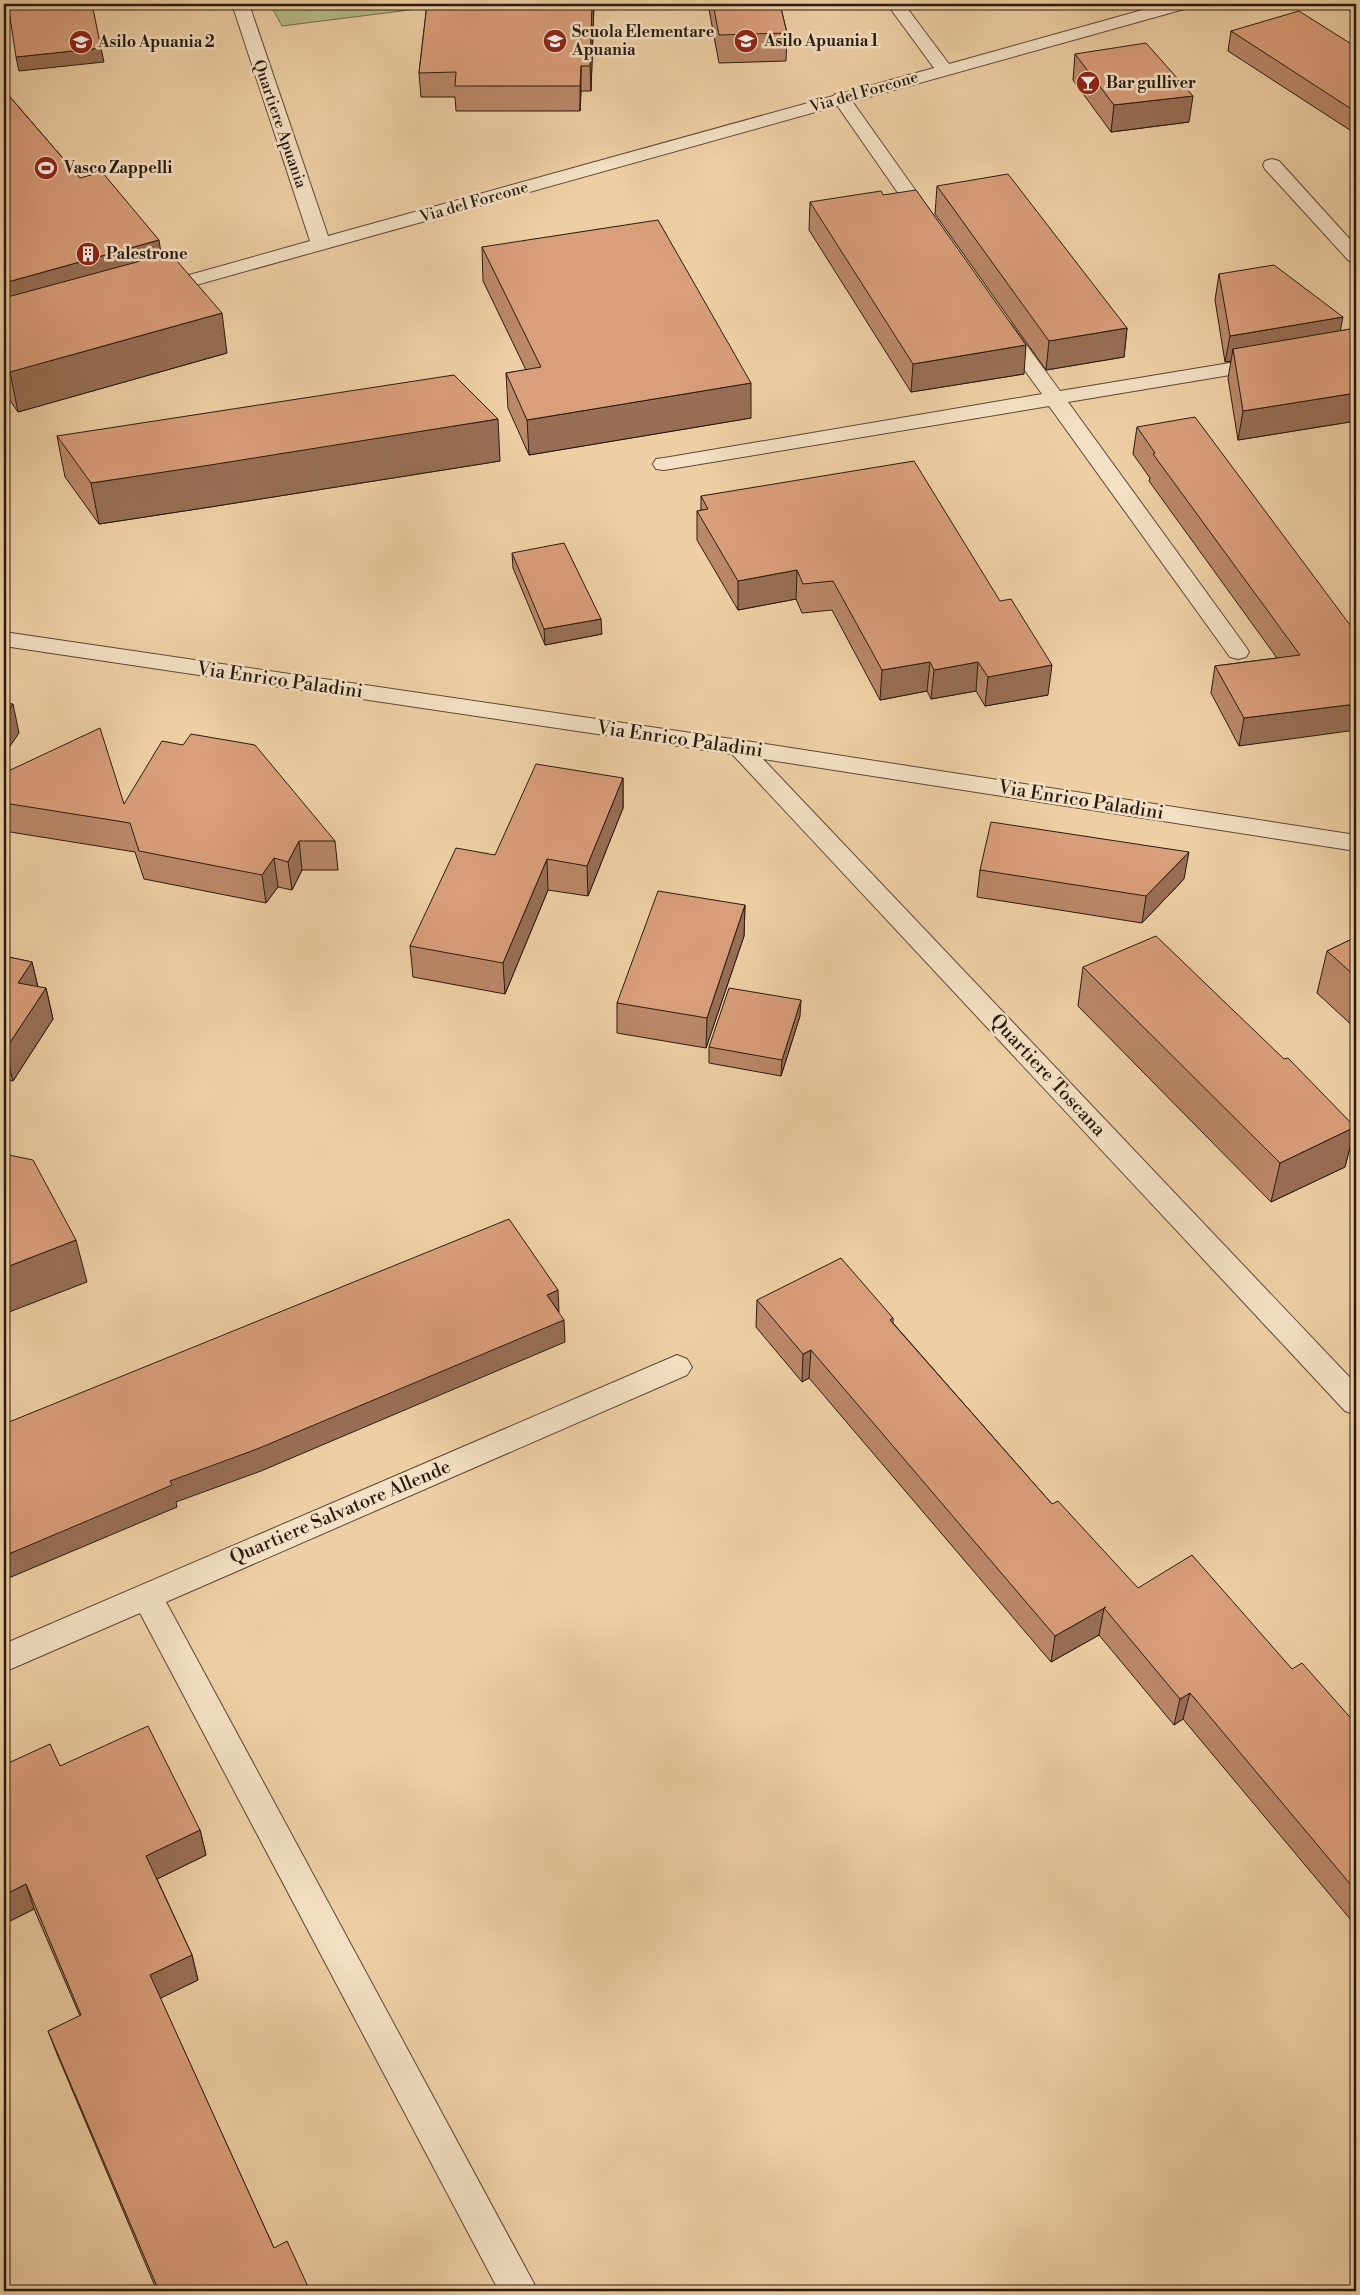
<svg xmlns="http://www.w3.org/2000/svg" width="1360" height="2295" font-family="'Libre Bodoni',serif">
<rect width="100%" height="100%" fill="#eecfa4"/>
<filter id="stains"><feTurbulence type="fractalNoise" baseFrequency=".004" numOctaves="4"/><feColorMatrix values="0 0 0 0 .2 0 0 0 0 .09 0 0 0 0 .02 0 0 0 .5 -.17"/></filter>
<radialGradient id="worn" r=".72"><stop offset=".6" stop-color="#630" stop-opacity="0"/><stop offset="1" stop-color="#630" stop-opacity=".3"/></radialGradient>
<!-- green -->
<polygon fill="#b8bb86" stroke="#706b4c" points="270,4 457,4 282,26"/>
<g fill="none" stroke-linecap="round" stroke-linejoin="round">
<!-- service casing -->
<g stroke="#5a4836" stroke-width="2">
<g id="service">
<polygon points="841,93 847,94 935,218 938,222 935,226 928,228 921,226 832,98 835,94"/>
<polygon points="1272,159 1279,161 1356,246 1356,263 1349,261 1265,169 1263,165 1265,161"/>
<polygon points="1004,322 1011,324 1060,391 1266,357 1273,359 1276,363 1273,367 1266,369 1068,402 1246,647 1249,652 1246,657 1238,659 1230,657 1049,406 664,470 656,469 653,464 656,459 664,458 1042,394 994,328 997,324"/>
</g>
</g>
<!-- minor casing -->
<g stroke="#5a4836" stroke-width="2">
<g id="minor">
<polygon points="232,4 249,4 328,236 934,68 887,4 904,4 949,64 1164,4 1191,4 1188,8 164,294 157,296 150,294 147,290 150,286 310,241"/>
<polygon points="4,632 739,740 1356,835 1356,851 763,759 1356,1384 1356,1415 1345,1411 732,754 4,646"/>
<polygon points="677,1355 687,1359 692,1367 687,1375 166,1602 538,2291 499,2291 140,1613 4,1672 4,1644"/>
</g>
</g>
<!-- service -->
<use href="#service" fill="#f4e0c4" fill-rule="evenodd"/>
<!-- minor -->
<use href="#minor" fill="#f4e0c4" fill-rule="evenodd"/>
</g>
<!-- wall -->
<g fill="#bb8869" stroke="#291b11">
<polygon points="427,4 594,4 591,91 581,91 580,111 456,111 455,97 421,97 419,73"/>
<polygon points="708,4 780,4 787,33 786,61 719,63"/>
<polygon points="1231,31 1356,47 1356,134 1228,51"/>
<polygon points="1075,54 1189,122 1111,132 1073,80"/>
<polygon points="4,90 80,178 162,255 227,353 18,412 4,392"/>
<polygon points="937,186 1127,328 1124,357 1046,370 935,214"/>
<polygon points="810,202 1024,374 911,392 809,230"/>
<polygon points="482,247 751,418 529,455 508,408 506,373 526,370 483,281"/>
<polygon points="1219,274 1340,331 1356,328 1356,421 1238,440 1228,378 1231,361 1225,362 1215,300"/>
<polygon points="1137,427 1356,633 1239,746 1211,693 1215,666 1277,658 1149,481 1150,478 1133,454"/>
<polygon points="57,436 500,461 210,507 99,524 65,477"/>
<polygon points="701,496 1048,695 985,706 976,691 931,699 927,691 880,700 832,610 802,613 796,599 738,610 697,540 697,511 701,510"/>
<polygon points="512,553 602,634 545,645 513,568"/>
<polygon points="4,773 124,804 335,841 338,870 302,870 292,890 278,887 266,903 144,879 135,852 4,831"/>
<polygon points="623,778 623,808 588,896 548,890 505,994 413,977 410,946 495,855"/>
<polygon points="980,870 1184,879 1142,923 977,897"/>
<polygon points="745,905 744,936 706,1048 617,1033 617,1003"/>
<polygon points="1356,937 1356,1029 1317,993 1327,951"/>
<polygon points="4,956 32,962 38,987 46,988 53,1019 13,1081 4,1079"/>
<polygon points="1083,967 1284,1059 1355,1127 1345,1167 1271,1202 1078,1006"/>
<polygon points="800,1016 781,1076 709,1063 709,1047"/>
<polygon points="757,1300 893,1318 893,1323 1052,1504 1138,1588 1292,1669 1356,1724 1356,1926 1183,1719 1174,1725 1099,1635 1051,1662 809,1378 802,1382 756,1327"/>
<polygon points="4,1765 60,1766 200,1830 206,1855 157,1879 192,1955 198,1980 160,1998 274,2248 310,2291 157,2291 57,2054 48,2031 80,2016 34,1909 4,1924"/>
</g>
<!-- shaded-wall -->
<g fill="#986f55" stroke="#291b11">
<polygon points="592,4 594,4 591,91 590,66"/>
<polygon points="101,48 104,62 19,71 16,57"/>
<polygon points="581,66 581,91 580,111 580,86"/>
<polygon points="1193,96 1189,122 1111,132 1114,105"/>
<polygon points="159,240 165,279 8,321 4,315 4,283"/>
<polygon points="222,313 227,353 18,412 10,372"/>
<polygon points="1343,317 1338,343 1233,349 1231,361 1225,362 1230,336"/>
<polygon points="1127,328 1124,357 1046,370 1049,341"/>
<polygon points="1026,345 1024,374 911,392 913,364"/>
<polygon points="751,383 751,418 529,455 527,420"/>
<polygon points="1356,393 1356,421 1238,440 1243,411"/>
<polygon points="498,419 500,461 210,507 99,524 91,483"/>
<polygon points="797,570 796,599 738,610 738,581"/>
<polygon points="601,619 602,634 545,645 544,629"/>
<polygon points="930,662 927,691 880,700 882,670"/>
<polygon points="978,662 976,691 931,699 934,670"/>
<polygon points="1052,665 1048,695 985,706 988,677"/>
<polygon points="13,704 19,733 4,755 4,717"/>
<polygon points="1356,704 1356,730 1239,746 1244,718"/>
<polygon points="623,778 623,808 588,896 587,866"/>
<polygon points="299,841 302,870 292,890 288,862"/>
<polygon points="1189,852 1184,879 1142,923 1146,896"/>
<polygon points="274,858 278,887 266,903 262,875"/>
<polygon points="547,859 548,890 505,994 503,963"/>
<polygon points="745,905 744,936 706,1048 707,1018"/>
<polygon points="32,962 39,992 18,983"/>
<polygon points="46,988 53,1019 13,1081 5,1050"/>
<polygon points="801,1000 800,1016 781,1076 782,1060"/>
<polygon points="1355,1127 1345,1167 1271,1202 1280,1163"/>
<polygon points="76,1240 87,1282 4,1314 4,1268"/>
<polygon points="558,1290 559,1312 547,1295"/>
<polygon points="564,1320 565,1342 261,1471 176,1502 177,1507 4,1580 4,1556 170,1481"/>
<polygon points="811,1350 809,1378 802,1382 803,1354"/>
<polygon points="1104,1608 1099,1635 1051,1662 1055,1636"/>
<polygon points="1190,1693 1183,1719 1174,1725 1180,1699"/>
<polygon points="200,1830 206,1855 153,1881 146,1856"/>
<polygon points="26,1884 34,1909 4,1924 4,1895"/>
<polygon points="192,1955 198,1980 157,2000 150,1975"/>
</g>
<!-- building -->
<g fill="#d99e7a" stroke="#291b11">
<polygon points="8,4 92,4 101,48 16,57"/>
<polygon points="427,4 592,4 590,66 581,66 580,86 455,86 456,72 419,73"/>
<polygon points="713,4 780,4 787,33 719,35"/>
<polygon points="1299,11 1356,47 1356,112 1231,31"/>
<polygon points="1146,43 1193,96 1114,105 1075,54"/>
<polygon points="4,90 80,178 102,172 159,240 4,283"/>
<polygon points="1008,174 1127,328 1049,341 937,186"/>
<polygon points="916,190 1026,345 913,364 810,202 881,191 883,195"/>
<polygon points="658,220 751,383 527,420 506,373 541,367 482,247"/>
<polygon points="170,253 222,313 10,372 4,363 4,322 8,321 4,315 4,298"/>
<polygon points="1274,265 1343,317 1230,336 1219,274"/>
<polygon points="1356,328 1356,393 1243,411 1233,349"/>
<polygon points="454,375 498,419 204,466 91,483 57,436"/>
<polygon points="1195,417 1356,633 1356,704 1244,718 1215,666 1300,655 1153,454 1155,453 1137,427"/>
<polygon points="914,461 1000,601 1011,599 1052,665 988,677 978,662 934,670 930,662 882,670 833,581 803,584 797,570 738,581 697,511 708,509 701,496"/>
<polygon points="564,543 601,619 544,629 512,553"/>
<polygon points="4,703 13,704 4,717"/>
<polygon points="100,728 124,804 162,741 183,745 191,734 255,745 335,841 299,841 288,862 274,858 262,875 139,851 130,823 4,803 4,773"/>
<polygon points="536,764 623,778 587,866 547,859 503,963 410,946 456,848 495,855"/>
<polygon points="991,822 1189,852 1146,896 980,870"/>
<polygon points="658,891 745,905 707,1018 617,1003"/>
<polygon points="1156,936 1284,1059 1288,1058 1355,1127 1280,1163 1083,967"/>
<polygon points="1356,937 1356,977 1327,951"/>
<polygon points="4,956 32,962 18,983 46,988 5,1050 4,1050"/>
<polygon points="729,988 801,1000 782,1060 709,1047"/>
<polygon points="4,1154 33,1160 76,1240 4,1268"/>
<polygon points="509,1219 558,1290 547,1295 564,1320 257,1449 170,1481 172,1485 4,1556 4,1424"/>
<polygon points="841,1258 893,1318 890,1320 1052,1504 1058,1501 1138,1588 1192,1555 1292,1669 1302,1663 1356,1724 1356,1891 1190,1693 1180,1699 1104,1608 1106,1607 1055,1636 811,1350 803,1354 757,1300"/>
<polygon points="148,1726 200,1830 146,1856 192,1955 150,1975 274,2248 287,2241 310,2291 159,2291 48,2031 81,2015 26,1884 4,1895 4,1765 50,1744 60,1766"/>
</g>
<!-- icons -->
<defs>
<g id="school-disc" transform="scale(1.25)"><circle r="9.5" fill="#8f2418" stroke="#f4e0c4"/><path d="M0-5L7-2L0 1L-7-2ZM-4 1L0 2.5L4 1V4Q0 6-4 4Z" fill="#fff"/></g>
<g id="bar-disc" transform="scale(1.25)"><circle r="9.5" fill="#8f2418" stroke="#f4e0c4"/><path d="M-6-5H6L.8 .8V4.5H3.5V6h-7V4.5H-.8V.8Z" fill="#fff"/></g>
<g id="stadium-disc" transform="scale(1.25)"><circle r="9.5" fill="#8f2418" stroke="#f4e0c4"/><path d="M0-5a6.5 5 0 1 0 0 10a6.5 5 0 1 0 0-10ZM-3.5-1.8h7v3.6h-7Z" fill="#fff"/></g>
<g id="building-disc" transform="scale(1.25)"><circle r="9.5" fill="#8f2418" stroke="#f4e0c4"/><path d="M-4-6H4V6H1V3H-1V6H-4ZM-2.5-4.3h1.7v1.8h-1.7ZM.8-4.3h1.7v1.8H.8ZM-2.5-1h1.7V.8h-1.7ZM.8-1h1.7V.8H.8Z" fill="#fff"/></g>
</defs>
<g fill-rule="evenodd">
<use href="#school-disc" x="555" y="41"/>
<use href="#school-disc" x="746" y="41"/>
<use href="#school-disc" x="81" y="42"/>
<use href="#bar-disc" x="1088" y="83"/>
<use href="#stadium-disc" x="46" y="168"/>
<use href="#building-disc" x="88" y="254"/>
</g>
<g text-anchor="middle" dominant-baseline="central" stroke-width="5" stroke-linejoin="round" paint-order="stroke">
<!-- far-poi labels -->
<g font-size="16" font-weight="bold" fill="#291b11" stroke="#f4e0c4" text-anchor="start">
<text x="572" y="32">Scuola Elementare<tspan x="572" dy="18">Apuania</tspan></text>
<text x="764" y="41">Asilo Apuania 1</text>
<text x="98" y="42">Asilo Apuania 2</text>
<text x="1106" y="83">Bar gulliver</text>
<text x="64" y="168">Vasco Zappelli</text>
<text x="106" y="254">Palestrone</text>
</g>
<!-- far-street labels -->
<g font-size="16" fill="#291b11" stroke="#f4e0c4">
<text transform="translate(864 92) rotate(-16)">Via del Forcone</text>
<text transform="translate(280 124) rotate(71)">Quartiere Apuania</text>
<text transform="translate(474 202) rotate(-16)">Via del Forcone</text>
</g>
<!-- street labels -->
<g font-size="19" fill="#291b11" stroke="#f4e0c4">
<text transform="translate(280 680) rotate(8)">Via Enrico Paladini</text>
<text transform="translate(680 739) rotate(8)">Via Enrico Paladini</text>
<text transform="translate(1081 800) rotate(9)">Via Enrico Paladini</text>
<text transform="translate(1048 1075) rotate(47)">Quartiere Toscana</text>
<text transform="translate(340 1512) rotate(-23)">Quartiere Salvatore Allende</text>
</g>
</g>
<!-- margin -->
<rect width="1360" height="2295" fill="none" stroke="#eecfa4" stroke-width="20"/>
<rect x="5" y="5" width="1350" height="2285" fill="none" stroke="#291b11" stroke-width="2.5"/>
<rect x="10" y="10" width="1340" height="2275" fill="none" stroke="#291b11"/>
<rect width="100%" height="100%" filter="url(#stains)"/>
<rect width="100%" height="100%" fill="url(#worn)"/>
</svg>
